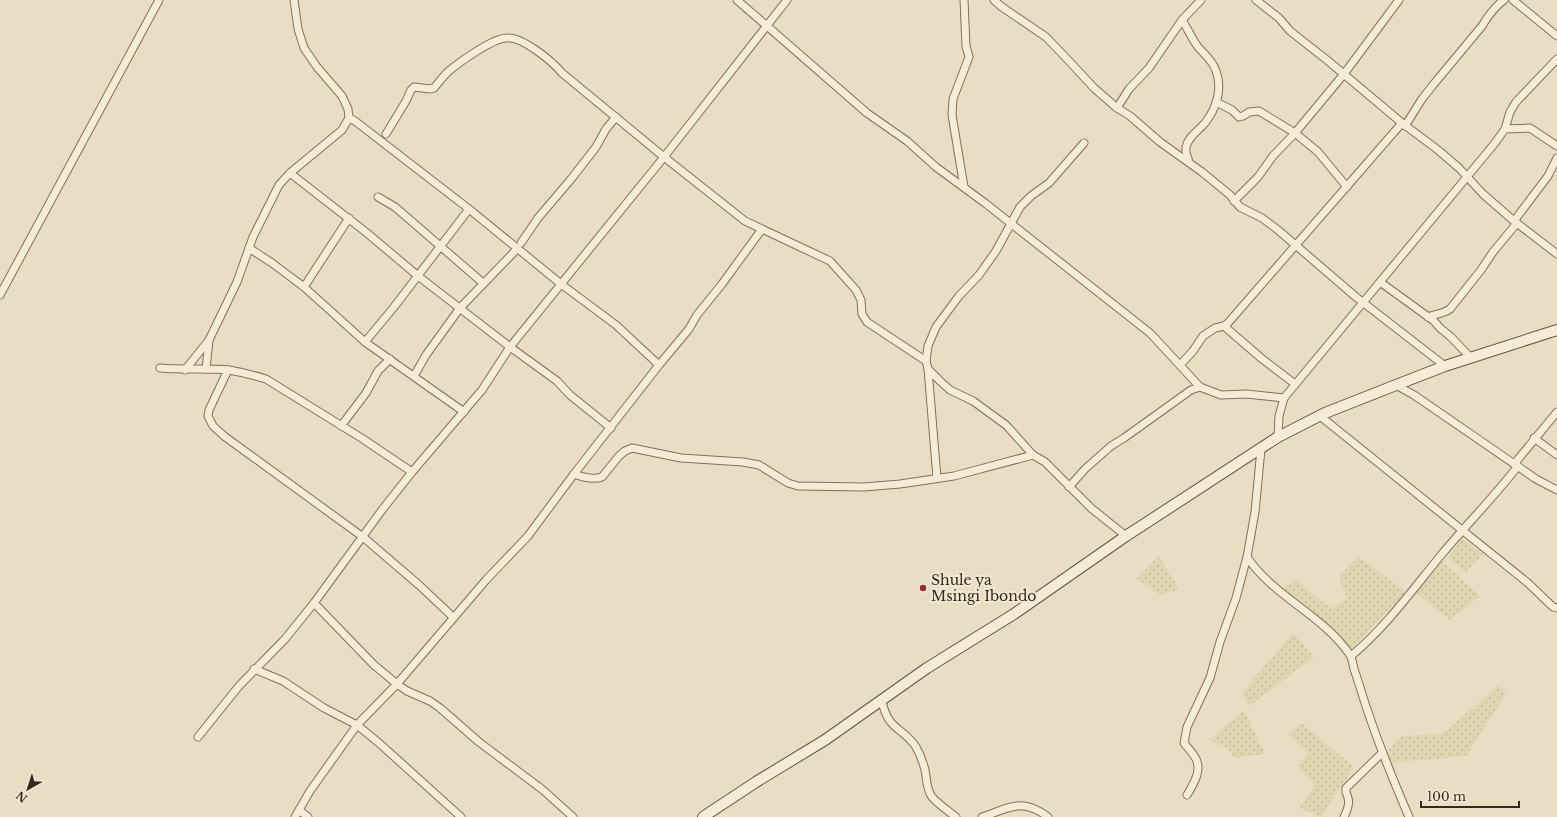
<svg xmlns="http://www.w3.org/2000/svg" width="1557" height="817" font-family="'Libre Baskerville',serif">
<defs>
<pattern id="farmland-dots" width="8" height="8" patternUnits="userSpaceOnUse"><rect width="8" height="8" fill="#ded7b2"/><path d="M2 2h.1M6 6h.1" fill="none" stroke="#bfb999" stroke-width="1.8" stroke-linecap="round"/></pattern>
</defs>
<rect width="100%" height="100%" fill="#e9dec4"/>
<!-- farmland -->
<g fill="url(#farmland-dots)">
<polygon points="1462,539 1483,554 1466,572 1448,558"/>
<polygon points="1159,556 1179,589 1160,595 1137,579"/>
<polygon points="1359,557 1406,592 1347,654 1280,589 1297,581 1331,609 1347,598 1339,576"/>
<polygon points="1441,561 1480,596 1450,620 1415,592"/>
<polygon points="1293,633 1314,657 1249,706 1242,693"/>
<polygon points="1499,685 1506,694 1466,756 1386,763 1383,756 1402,736 1442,734"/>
<polygon points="1244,710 1265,754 1234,758 1228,748 1209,740"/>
<polygon points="1301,723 1354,767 1321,817 1299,808 1315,785 1297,765 1309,753 1288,735"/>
</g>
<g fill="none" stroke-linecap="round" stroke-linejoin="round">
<!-- street casing -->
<g stroke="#82705c" stroke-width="9">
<g id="street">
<polyline points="737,0 867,113 907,141 936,167 985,203 1150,333 1200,387"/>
<polyline points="964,0 966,46 969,57 953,99 952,115 964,187"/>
<polyline points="994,0 1002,7 1046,37 1069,61 1094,88 1117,108 1130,116 1160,142 1202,172 1230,195 1240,207 1262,218 1278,230 1356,297 1445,366"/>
<polyline points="1256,0 1279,18 1290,31 1327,60 1402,123 1438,150 1459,168 1483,194 1514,221 1557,254"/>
<polyline points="1513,0 1557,36"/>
<path d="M1182,20C1188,29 1192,39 1198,47C1205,55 1213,61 1216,71C1223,89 1216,109 1205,123C1198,131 1188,137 1186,147C1185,153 1188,158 1189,162"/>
<polyline points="1216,102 1232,110 1239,117 1243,116 1249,112 1259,111 1295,133 1318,152 1347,187"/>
<polyline points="1117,108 1129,89 1149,68 1182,20 1201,0"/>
<polyline points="349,118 355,121 469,209 561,284 616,325 659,365"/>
<path d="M1405,126L1422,99L1433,85L1482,26C1488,16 1494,7 1504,0"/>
<polyline points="1505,129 1530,128 1557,146"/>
<path d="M386,134L406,101L411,90L414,87L430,89L434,88C439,82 444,75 450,70C461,61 492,39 506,38C522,36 552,61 562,73L664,157L745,221L830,261L856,290L861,300L862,314L867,322L926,361"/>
<polyline points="1084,143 1049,183 1031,196 1020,207 996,251 979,275 959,296 936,327 928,346 926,361 928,369 940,381 950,390 973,401 1006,425 1033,455 1045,462 1091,508 1126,536"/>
<polyline points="290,173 367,233 418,276 510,347 557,381 570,395 611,428"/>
<polyline points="378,197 395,207 483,283"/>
<polyline points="1234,201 1258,177 1273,156 1295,133 1344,74 1399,0"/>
<polyline points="1514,221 1548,176 1557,158"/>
<polyline points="521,243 538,218 572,178 596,147 606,129 616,117"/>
<polyline points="249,248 272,263 304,287 365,342 464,412"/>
<polyline points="1380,282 1434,321 1440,328 1451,337 1471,358"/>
<polyline points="304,287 349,218"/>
<polyline points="0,295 159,0"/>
<path d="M1428,317C1435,314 1443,314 1450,309L1481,270L1493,252L1517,223"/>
<polyline points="1224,326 1261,358 1295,384"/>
<polyline points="365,342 394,307 469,209"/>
<polyline points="1180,365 1193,351 1203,336 1215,328 1224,326 1228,323 1402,123"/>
<path d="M160,368C183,370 206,368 229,370C241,372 253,375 266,379L363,439L412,472"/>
<polyline points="206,369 209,340 237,282 253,237 279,185 290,173 342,130 349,118 348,109 342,96 317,67 304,48 298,29 294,0"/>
<polyline points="928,369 937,478"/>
<polyline points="185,370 209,340"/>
<polyline points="228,370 209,410 208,416 213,426 224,436 363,537 419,585 453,617"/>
<polyline points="414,376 426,355 460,308 517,249"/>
<polyline points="1396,385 1414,395 1536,479 1557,490"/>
<polyline points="1320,416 1528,583 1553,607 1557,608"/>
<polyline points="341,426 366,393 378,371 390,359"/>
<polyline points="1278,437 1279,416 1284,398 1495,143 1505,129 1510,112 1516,102 1557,59"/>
<polyline points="1534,438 1557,455"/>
<path d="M1261,449L1255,512L1247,557C1274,597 1323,615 1350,655C1352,658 1353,664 1354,669C1359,683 1363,698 1368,712C1380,748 1394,782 1409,817"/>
<polyline points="1515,463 1557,412"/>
<path d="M574,474C582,477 594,480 602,477L619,456L625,451L632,448L681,458L743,462L759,465L788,483L798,486L864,487L900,484L954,476L1033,455"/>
<polyline points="1069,487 1085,469 1111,446 1124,438 1191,390 1200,387 1221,395 1247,394 1284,398"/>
<polyline points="314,603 374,665 397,684 407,691 430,701 440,708 479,742 543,790 573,817"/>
<path d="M1351,656C1386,627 1413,589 1442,554C1467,524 1494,497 1518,466"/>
<polyline points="254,669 283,681 324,708 357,725 379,743 461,817"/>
<path d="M882,701C888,731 903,727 916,747C920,754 923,762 925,770C927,779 926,789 932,797C938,804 948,811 956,817"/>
<polyline points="198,737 239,686 285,639 314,603 382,510 412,472 482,390 510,347 664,157 787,0"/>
<path d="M1187,795C1193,785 1202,771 1196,759C1193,753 1188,748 1184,743L1187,727L1210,678L1220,642L1236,598L1247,557"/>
<polyline points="299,810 308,817"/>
<polyline points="295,817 310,791 357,725 397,684 486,580 528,536 574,474 659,365 689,329 697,315 722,284 762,229"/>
<path d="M982,817C1009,808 1022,797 1048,817"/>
<path d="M1344,817C1347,811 1350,804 1348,798C1347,793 1345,793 1346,788L1382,753"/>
</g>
</g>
<!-- secondary casing -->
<g stroke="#645240" stroke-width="12">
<polyline id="secondary" points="703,817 756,782 825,740 927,668 1014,614 1126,536 1278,437 1325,413 1396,385 1445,366 1557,330"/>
</g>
<!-- street -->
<use href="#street" stroke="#f5ecd6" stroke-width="7"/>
<!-- secondary -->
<use href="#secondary" stroke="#f5ecd6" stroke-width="10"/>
</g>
<!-- markers -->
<circle fill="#8b3333" stroke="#f1e8d3" stroke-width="1.5" cx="923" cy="588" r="4"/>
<g text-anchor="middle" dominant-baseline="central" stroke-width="4" stroke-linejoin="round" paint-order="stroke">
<!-- poi labels -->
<g font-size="14" fill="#33291f" stroke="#f1e8d3" text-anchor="start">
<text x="931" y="580">Shule ya<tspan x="931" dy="16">Msingi Ibondo</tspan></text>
</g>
</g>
<!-- north arrow -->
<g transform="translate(28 789) rotate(219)" stroke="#f1e8d3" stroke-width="3" paint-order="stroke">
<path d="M0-3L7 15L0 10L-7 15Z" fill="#33291f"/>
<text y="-6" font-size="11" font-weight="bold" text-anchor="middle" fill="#33291f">N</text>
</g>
<!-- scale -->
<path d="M1421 801v6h98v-6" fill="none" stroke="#33291f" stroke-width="2"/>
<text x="1427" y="801" font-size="12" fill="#33291f" stroke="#f1e8d3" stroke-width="3" paint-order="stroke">100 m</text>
</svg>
